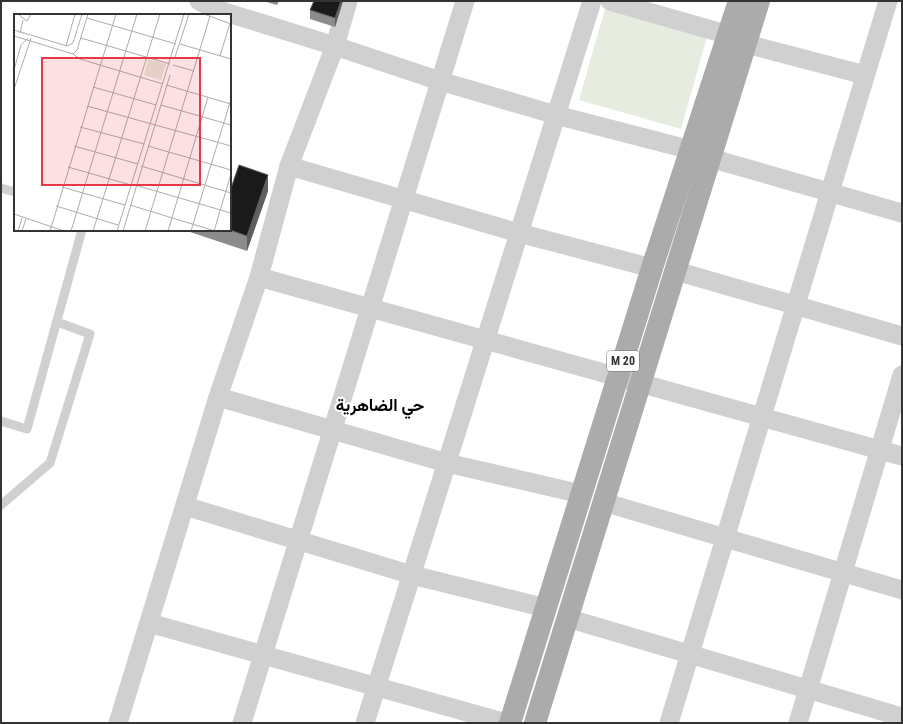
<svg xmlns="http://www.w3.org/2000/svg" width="903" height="724" font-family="'Roboto Condensed',Vazirmatn,sans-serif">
<rect width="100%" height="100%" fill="#fff"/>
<!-- green -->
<polygon fill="#e6ecdf" points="605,9 707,37 681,129 579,100"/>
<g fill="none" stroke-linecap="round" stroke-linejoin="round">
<!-- service -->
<g stroke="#d0d0d0" stroke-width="9">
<polyline points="1,188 15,192"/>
<polyline points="1,421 27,429 82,230"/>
<polyline points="1,505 50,463 90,334 57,322"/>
</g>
<!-- minor -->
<g stroke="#d0d0d0" stroke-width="19">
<polyline points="199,1 215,9 335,46 440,81 556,115 691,150"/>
<polyline points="610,1 729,35"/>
<polyline points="746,44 865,75"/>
<polyline points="710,158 902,213"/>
<polyline points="289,166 519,233 652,268"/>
<polyline points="676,271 902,336"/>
<polyline points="259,277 902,456"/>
<polyline points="218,397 447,463 581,494"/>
<polyline points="603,502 902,590"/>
<polyline points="185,506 412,575 546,608"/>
<polyline points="567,618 902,717"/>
<polyline points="149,623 506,723"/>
<polyline points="118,723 218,397 259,277 289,166 335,46 348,1"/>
<polyline points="242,723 465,1"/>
<polyline points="365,723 592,1"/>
<polyline points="669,723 888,1"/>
<polyline points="798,723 902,375"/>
</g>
<!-- primary -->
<g stroke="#ababab" stroke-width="22">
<polyline points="510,723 652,268 739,1"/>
<polyline points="535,723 759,1"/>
</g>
</g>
<!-- wall -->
<g fill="#8c8c8c">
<polygon points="263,1 279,1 277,5"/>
<polygon points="343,1 335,27 310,19 310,10"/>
<polygon points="268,191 247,251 184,230 230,230"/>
</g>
<!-- shaded-wall -->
<g fill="#5f5f5f">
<polygon points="341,1 343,1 335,27 335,18"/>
<polygon points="268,175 268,191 247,251 247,236"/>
</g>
<!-- building -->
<g fill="#1a1a1a" stroke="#5f5f5f">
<polygon points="314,1 341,1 335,18 310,10"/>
<polygon points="239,165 268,175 247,236 230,230 230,191"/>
</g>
<g text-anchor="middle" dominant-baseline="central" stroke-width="4" stroke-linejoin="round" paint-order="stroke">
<!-- shield labels -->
<rect fill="#fff" stroke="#707070" stroke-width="1" x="607" y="351" width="32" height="20" rx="3"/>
<g font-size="12" font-weight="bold" fill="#333">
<text x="623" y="361">M 20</text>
</g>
<!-- district labels -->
<g font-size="17" font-weight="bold" fill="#000" stroke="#fff">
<text x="380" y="405">حي الضاهرية</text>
</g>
</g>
<!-- overview -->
<g transform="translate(14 14)">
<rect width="217" height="217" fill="#fff"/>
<path d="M134,45L152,50L147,66L130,61Z" fill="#e6ecdf"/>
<path fill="none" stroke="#adadad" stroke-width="1" d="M4,0L13,7L17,0M190,0L217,10M73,4L162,30M0,16L53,32L59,29L68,0M6,19L9,6M0,22L59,40L63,36L74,0M67,24L156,50M166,30L217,45M52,32L61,0M59,40L66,45L149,70M206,42L216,9M161,43L175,0M159,51L180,57M0,56L7,31L14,24M152,71L217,90M79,73L142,91M0,75L17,24M147,91L217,111M73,92L217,132M66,113L130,130M60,132L124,150M134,132L217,156M127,152L217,179M54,153L117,171M121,171L217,199M48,173L111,191M116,191L201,217M42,192L104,211M0,200L50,217M4,217L8,204M8,217L12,205M36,217L102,0M57,217L123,0M79,217L146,0M103,217L170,0M109,217L156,61M131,217L196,2M154,217L194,83M177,217L217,85M200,217L217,160"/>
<path fill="#e63946" fill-opacity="0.15" stroke="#e63946" stroke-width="2" d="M28,44H186V171H28Z"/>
<rect width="217" height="217" fill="none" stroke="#333" stroke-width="2"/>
</g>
<!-- border -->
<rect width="903" height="724" fill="none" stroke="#333333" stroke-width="4"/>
</svg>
